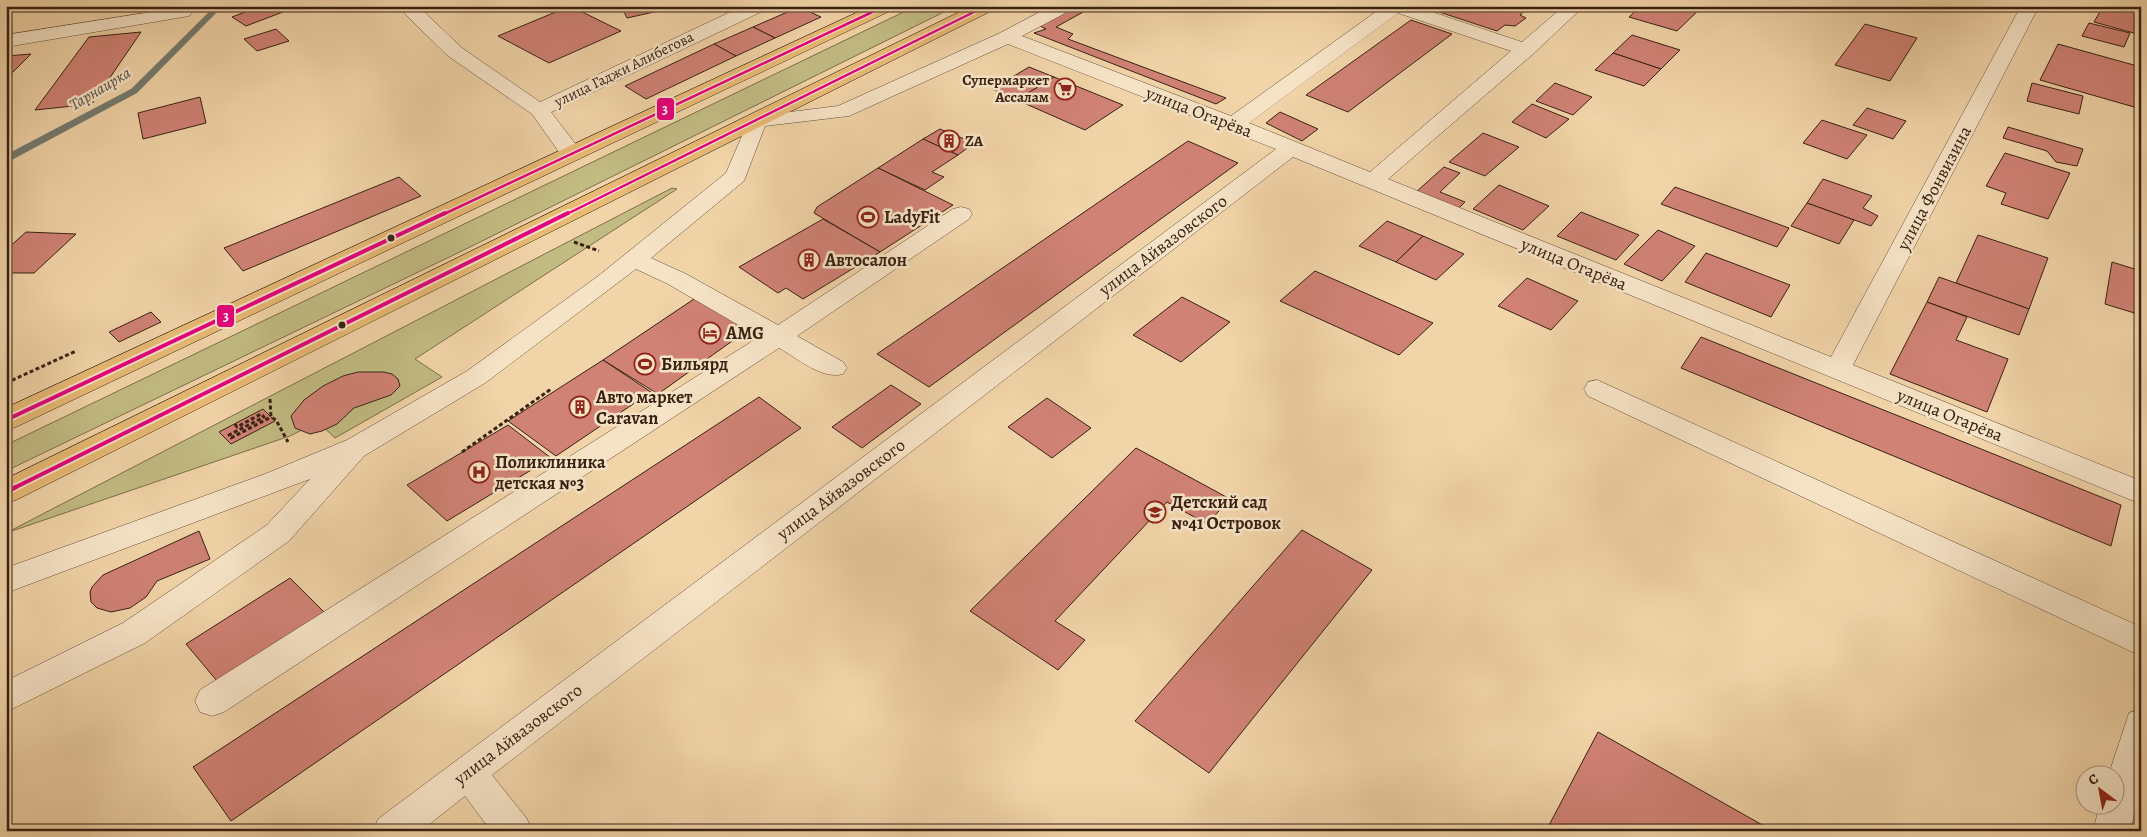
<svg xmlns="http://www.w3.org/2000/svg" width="2147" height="837" font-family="Alegreya,serif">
<rect width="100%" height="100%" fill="#f1d4a8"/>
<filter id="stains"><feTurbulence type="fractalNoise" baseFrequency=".004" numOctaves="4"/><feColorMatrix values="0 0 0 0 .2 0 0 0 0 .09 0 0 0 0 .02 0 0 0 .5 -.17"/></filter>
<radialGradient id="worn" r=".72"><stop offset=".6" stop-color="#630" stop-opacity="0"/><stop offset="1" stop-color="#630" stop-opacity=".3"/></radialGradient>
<!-- green -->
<g fill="#c2bb82" stroke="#7d6e4a">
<polygon points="916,6 956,6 466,249 6,471 6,445"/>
<polygon points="672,188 677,189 415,359 442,377 335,438 318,422 290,436 6,533"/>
</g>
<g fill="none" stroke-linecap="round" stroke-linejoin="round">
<!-- stream -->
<polygon fill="#757b71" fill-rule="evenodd" points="215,6 223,6 137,93 6,163 6,156 13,151 131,89"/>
</g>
<!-- building -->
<g fill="#d08275" stroke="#382113">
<polygon points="261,6 273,6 283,12 246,26 232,17"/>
<polygon points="570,6 621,31 549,63 498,36"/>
<polygon points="621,6 681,6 627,18"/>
<polygon points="1073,6 1094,6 1056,27 1073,34 1068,39 1226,98 1216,104 1034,33 1046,29 1038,25"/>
<polygon points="1421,6 1530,6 1520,15 1526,18 1515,26 1505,25 1497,31"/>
<polygon points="1641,6 1703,6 1677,31 1629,17"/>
<polygon points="2103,6 2128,6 2141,10 2141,35 2094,22"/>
<polygon points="799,7 821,17 775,38 753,27"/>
<polygon points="1411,20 1452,34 1348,112 1306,95"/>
<polygon points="2089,23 2130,33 2124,47 2082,36"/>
<polygon points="1865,24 1917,38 1890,81 1835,65"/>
<polygon points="753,27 775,38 736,56 714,44"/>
<polygon points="276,29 289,41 257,51 244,39"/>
<polygon points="141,32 92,104 35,110 89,37"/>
<polygon points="1632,35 1680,50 1661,69 1613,53"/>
<polygon points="714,44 736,56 646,99 625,86"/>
<polygon points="2058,44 2141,67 2141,109 2040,80"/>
<polygon points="1613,53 1661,69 1644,86 1595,70"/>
<polygon points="31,54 6,79 6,56"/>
<polygon points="1029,67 1054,77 1017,100 992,89"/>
<polygon points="1054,77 1123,105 1085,130 1017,100"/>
<polygon points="1555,83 1592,97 1573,115 1536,101"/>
<polygon points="2032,83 2083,96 2079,114 2027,101"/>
<polygon points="200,97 206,123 143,139 138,113"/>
<polygon points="1532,104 1569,119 1546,138 1512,122"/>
<polygon points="1867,108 1906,121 1893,139 1853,125"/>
<polygon points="1280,112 1318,129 1302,141 1266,123"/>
<polygon points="1822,120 1867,135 1847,159 1803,143"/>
<polygon points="2008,127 2083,149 2077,166 2056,162 2047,151 2003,138"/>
<polygon points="940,129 974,143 958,155 923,139"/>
<polygon points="1483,133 1519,147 1485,176 1449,162"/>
<polygon points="923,139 958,155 932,172 944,177 925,190 878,168"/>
<polygon points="1188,141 1238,163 929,387 877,354"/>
<polygon points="2005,153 2070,173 2048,219 2001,204 2006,193 1986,186"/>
<polygon points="1444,167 1460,173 1440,192 1465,202 1458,209 1416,192"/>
<polygon points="878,168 953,205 880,252 814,213 817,207"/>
<polygon points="399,177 421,196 243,271 224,248"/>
<polygon points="1823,179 1872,196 1863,208 1878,216 1871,226 1807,203"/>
<polygon points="1499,185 1549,206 1523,230 1473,209"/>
<polygon points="1675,187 1789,228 1777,247 1661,204"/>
<polygon points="1807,203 1854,220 1839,244 1791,226"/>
<polygon points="1581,212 1639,235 1616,260 1557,236"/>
<polygon points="823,219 880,252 803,299 786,288 778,293 739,267"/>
<polygon points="1387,221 1423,236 1396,262 1359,246"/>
<polygon points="1658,230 1695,246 1662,281 1624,264"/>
<polygon points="26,232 76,234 34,273 6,273 6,250"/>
<polygon points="1978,235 2048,258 2029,309 1956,283"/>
<polygon points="1423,236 1464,254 1436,280 1396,262"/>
<polygon points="1706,253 1790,285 1771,317 1685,282"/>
<polygon points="2112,262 2141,271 2141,315 2105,304"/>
<polygon points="1315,271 1433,323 1399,355 1280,301"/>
<polygon points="1939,277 2029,309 2019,335 1927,302"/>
<polygon points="1527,278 1578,301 1551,330 1498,306"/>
<polygon points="1182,297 1230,322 1181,362 1133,335"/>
<polygon points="694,299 749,329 658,394 603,360"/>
<polygon points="1927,302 1967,317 1956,340 2008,359 1987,412 1890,374"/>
<polygon points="151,312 161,322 119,342 109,332"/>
<polygon points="1701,337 2121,505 2111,546 1681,368"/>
<polygon points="603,360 651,392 556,456 508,421"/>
<polygon points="358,372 384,372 392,374 398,379 400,386 391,395 354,408 337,424 322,431 310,434 295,428 291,416 304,400 323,386 343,376"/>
<polygon points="891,385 921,404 862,448 832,427"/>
<polygon points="759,397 801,428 231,821 193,767"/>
<polygon points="1047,398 1091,428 1052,458 1008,427"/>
<polygon points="263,409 275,421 231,444 219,432"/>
<polygon points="508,425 551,458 447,521 407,485"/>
<polygon points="1136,448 1230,499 1207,524 1167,502 1055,621 1085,640 1058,670 970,611"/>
<polygon points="1302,530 1372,570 1209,773 1135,721"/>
<polygon points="199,531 210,559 157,581 146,597 130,608 111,612 97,608 91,602 90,592 92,587 103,575"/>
<polygon points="290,578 329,617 222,687 186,644"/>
<polygon points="1598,732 1773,831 1546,831"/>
</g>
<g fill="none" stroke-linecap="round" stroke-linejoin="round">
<!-- minor casing -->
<g stroke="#664e38" stroke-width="1">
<g id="minor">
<polygon points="403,6 421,6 420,8 462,48 540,102 743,6 768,6 765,10 551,112 583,154 580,159 572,160 564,159 532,114 448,56 404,13 401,9"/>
<path d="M1051,6H1074L1071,10L1022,36L1231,116L1384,6H1414L1522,42L1564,6H1584L1533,54L1388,179L1831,357L2021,6H2039L1853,365L2141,481V504L1293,157L492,775L527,819L532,831H491L465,796L421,831H373L378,819L1276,149L1008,44L849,116L765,126L744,181L651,258L686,274L778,325L953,209L961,207L969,209L972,214L969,219L797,336L843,362L847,368L843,374C822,380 797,358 779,348L224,712L212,716L200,712L195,701L200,690L759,337L668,284L636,269L485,383L364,456L289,541L145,643L6,712V681L123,623L267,525L310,479L6,593V568L265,474L347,440L467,371L597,277L726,173L750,117L838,106L1000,33ZM1398,13L1511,51L1370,172L1249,123Z"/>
<polygon points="183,7 189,8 192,12 189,16 6,47 6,35"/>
<polygon points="1597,380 2141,627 2141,656 1588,396 1584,389 1588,382"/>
<polygon points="2141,709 2141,789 2130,831 2093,831 2100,804 2114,804 2114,774 2109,774 2129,713"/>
</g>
</g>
<!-- major casing -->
<g stroke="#382113" stroke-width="1">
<g id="major">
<polygon points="871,6 895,6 892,10 16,427 6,430 6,408"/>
<polygon points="972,6 996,6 993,10 16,500 6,503 6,479"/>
</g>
</g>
<!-- path -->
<g stroke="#382113" stroke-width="3" stroke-dasharray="4 2.5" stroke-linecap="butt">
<polyline points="574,242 599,251"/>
<polyline points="6,383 76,351"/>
<polyline points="270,399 271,417 276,420 288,442"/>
<polyline points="235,424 237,427 261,414 264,417 229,435 231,438 271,417"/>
<polyline points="462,452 551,389"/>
</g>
<!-- minor -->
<use href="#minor" fill="#f6e3c6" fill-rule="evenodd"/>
<!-- major -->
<use href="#major" fill="#e8ba74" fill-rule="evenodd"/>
<!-- bus-1-far2 casing -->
<g stroke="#f6e3c6" stroke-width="5">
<g id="bus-1-far2">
<polyline points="442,215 885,6"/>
<polyline points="565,215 986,6"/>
</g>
</g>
<!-- bus-1-far1 casing -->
<g stroke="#f6e3c6" stroke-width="8">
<g id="bus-1-far1">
<polyline points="6,420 445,213"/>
<polyline points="14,488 568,213"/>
</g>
</g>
<!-- bus-1 casing -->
<g stroke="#f6e3c6" stroke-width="8">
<polyline id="bus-1" points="6,492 16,487"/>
</g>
<!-- bus-1-far2 -->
<use href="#bus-1-far2" stroke="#e5007d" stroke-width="2.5"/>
<!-- bus-1-far1 -->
<use href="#bus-1-far1" stroke="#e5007d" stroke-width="4"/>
<!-- bus-1 -->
<use href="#bus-1" stroke="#e5007d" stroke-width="4.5"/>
</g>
<!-- icons -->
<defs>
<g id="supermarket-ring" transform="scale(1.125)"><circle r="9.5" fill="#f6e3c6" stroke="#8f2418" stroke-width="1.5"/><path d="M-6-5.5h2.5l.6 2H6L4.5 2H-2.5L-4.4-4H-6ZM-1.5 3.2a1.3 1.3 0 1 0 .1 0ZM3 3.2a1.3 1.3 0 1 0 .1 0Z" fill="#8f2418"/></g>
<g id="building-ring" transform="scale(1.125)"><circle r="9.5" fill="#f6e3c6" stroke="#8f2418" stroke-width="1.5"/><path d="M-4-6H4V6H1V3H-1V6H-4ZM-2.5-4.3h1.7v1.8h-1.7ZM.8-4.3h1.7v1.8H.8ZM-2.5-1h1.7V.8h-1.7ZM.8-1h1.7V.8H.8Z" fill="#8f2418"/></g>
<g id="stadium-ring" transform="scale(1.125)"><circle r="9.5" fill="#f6e3c6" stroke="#8f2418" stroke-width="1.5"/><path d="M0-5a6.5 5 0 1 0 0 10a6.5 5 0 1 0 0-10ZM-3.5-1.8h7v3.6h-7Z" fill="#8f2418"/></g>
<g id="hotel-ring" transform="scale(1.125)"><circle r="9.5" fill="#f6e3c6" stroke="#8f2418" stroke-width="1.5"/><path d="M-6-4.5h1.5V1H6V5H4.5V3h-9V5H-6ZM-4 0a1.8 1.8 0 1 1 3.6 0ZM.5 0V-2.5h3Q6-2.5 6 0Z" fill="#8f2418"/></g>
<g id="hospital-ring" transform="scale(1.125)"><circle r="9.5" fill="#f6e3c6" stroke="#8f2418" stroke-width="1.5"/><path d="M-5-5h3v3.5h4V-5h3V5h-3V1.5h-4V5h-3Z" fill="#8f2418"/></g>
<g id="school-ring" transform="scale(1.125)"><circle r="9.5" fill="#f6e3c6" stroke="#8f2418" stroke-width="1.5"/><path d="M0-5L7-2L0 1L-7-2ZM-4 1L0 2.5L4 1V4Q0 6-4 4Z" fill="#8f2418"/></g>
</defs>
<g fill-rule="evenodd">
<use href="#supermarket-ring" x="1065" y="89"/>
<use href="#building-ring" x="949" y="141"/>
<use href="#stadium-ring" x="868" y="217"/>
<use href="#building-ring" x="809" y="260"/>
<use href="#hotel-ring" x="710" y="333"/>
<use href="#stadium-ring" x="645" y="364"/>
<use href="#building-ring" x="580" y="407"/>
<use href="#hospital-ring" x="479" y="472"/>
<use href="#school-ring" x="1155" y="512"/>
</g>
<!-- markers -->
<g fill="#382113" stroke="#f6e3c6" stroke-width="2">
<circle cx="391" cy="238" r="4.5"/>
<circle cx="342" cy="325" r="4.5"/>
</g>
<g text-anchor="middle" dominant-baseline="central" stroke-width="5" stroke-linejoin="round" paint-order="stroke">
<!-- far-street labels -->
<g font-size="15" fill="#382113" stroke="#f6e3c6">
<text transform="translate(624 69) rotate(-26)">улица Гаджи Алибегова</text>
</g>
<!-- far-poi labels -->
<g font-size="15" font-weight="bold" fill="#382113" stroke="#f6e3c6" text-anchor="end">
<text x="1049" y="80">Супермаркет<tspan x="1049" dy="17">Ассалам</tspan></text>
<text x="965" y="141" text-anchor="start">ZA</text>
</g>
<!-- far-water labels -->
<g font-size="16" font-style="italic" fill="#564e42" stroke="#f6e3c6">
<text transform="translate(100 89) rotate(-31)">Тарнаирка</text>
</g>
<!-- street labels -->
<g font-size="18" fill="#382113" stroke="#f6e3c6">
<text transform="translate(1199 112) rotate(21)">улица Огарёва</text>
<text transform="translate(1934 188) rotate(-62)">улица Фонвизина</text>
<text transform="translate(1163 245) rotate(-37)">улица Айвазовского</text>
<text transform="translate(1574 264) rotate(22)">улица Огарёва</text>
<text transform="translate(1950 415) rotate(22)">улица Огарёва</text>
<text transform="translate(841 489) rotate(-37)">улица Айвазовского</text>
<text transform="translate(518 734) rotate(-37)">улица Айвазовского</text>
</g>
<!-- poi labels -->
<g font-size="18" font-weight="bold" fill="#382113" stroke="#f6e3c6" text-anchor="start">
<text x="884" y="217">LadyFit</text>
<text x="825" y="260">Автосалон</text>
<text x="726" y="333">AMG</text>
<text x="661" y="364">Бильярд</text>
<text x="596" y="397">Авто маркет<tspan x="596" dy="21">Caravan</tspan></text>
<text x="495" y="462">Поликлиника<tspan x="495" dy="21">детская №3</tspan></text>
<text x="1171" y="502">Детский сад<tspan x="1171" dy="21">№41 Островок</tspan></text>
</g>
</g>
<g stroke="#f6e3c6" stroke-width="2">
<rect x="656" y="97" width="19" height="24" rx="5" fill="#e5007d"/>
<rect x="216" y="304" width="19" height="24" rx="5" fill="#e5007d"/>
</g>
<g font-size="14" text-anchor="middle" font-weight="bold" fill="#fff">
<text x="665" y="114">3</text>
<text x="226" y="321">3</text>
</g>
<!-- margin -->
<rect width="2147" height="837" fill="none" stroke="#f1d4a8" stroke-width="25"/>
<rect x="8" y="8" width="2132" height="822" fill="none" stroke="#382113" stroke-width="2.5"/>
<rect x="12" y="12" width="2122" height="812" fill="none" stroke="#382113"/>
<!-- north arrow -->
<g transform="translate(2100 790) rotate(328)"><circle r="24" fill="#f6e3c6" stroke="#aa957e"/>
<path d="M0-4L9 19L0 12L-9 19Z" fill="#8f2418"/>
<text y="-8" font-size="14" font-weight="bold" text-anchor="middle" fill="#382113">С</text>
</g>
<rect width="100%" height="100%" filter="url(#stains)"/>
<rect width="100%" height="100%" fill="url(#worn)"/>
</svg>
